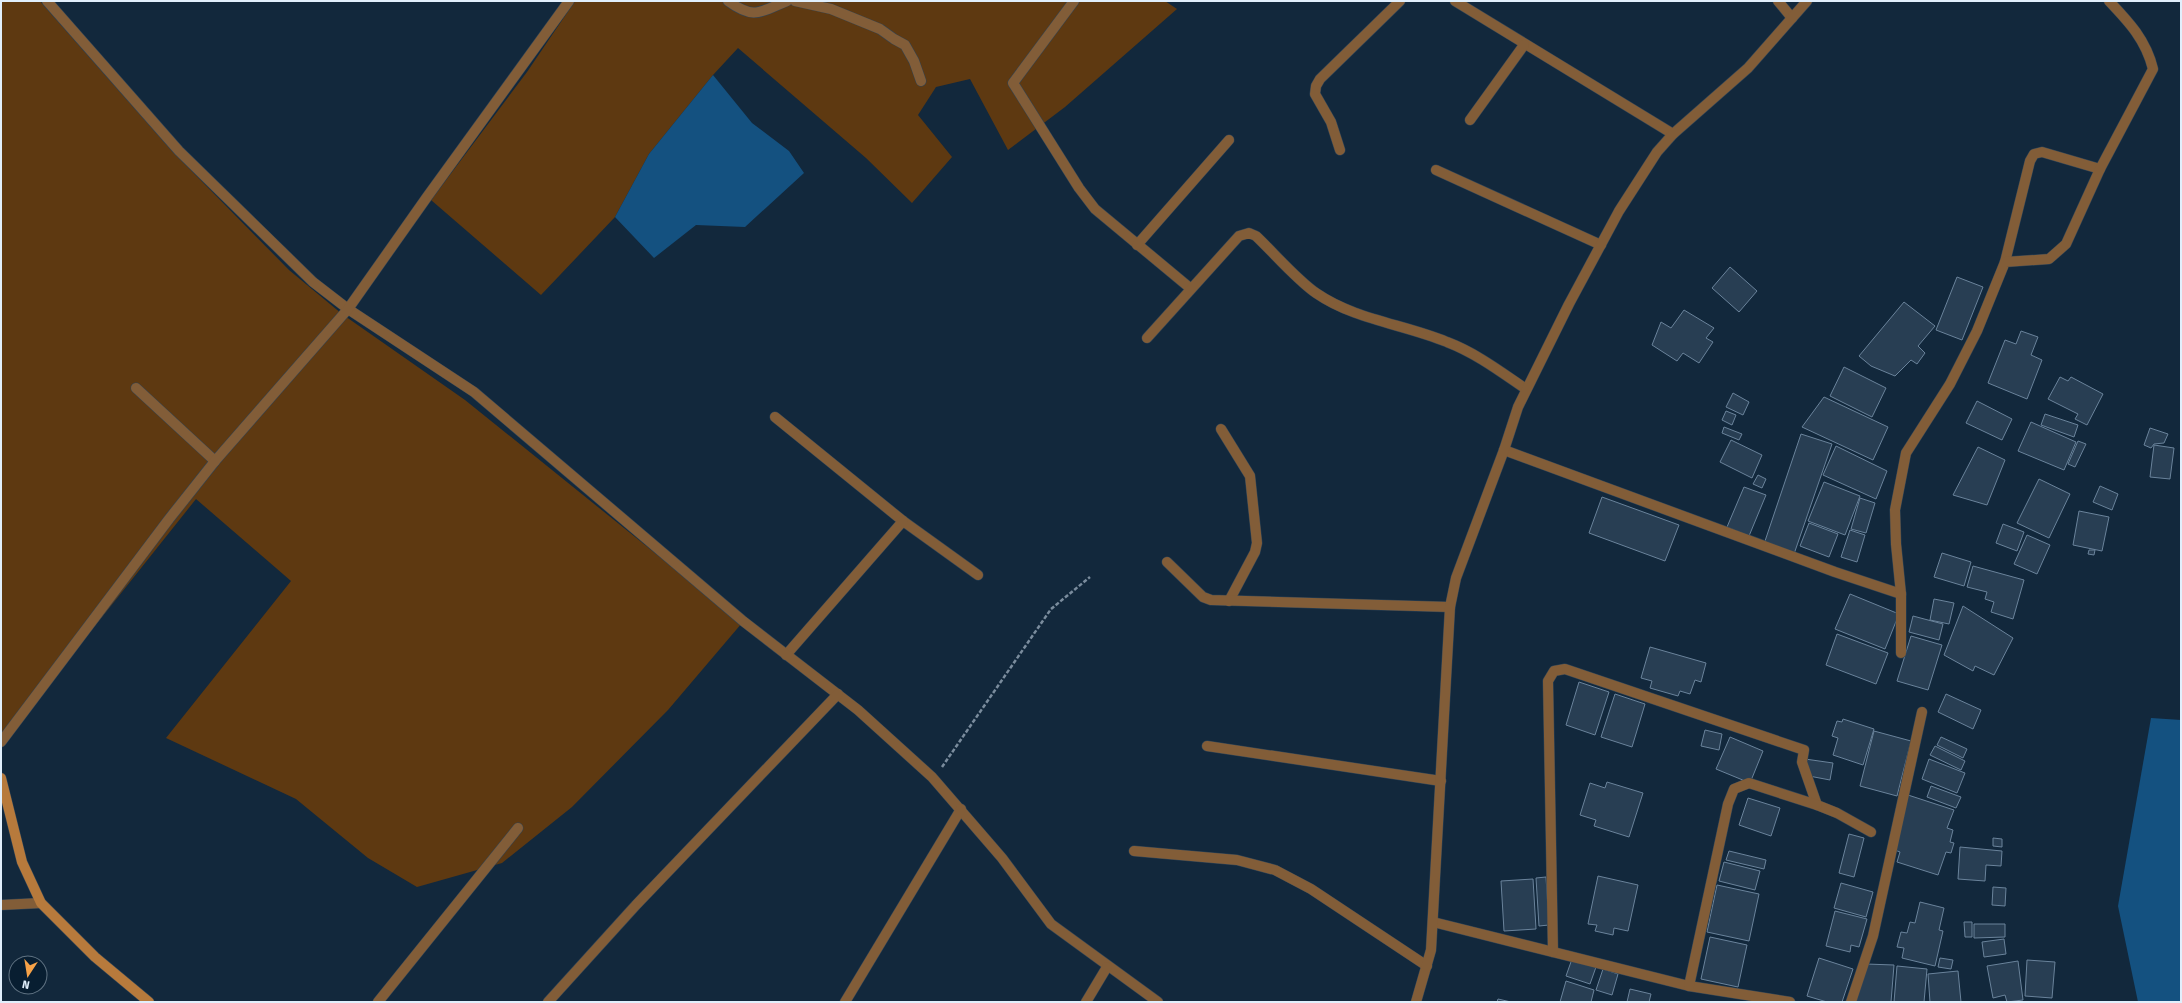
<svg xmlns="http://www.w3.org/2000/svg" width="2182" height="1003" font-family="'Fira Sans',sans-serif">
	<rect width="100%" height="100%" fill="#12283c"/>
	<g fill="#5e3911">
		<path d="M1 1H40L174 153 289 270 342 314 465 400 742 623 668 710 572 807 502 863 417 887 368 858 296 799 166 738 291 581 196 499 1 744Z"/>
		<path d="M575 1H1165L1177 9 1065 107 1008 150 970 79 936 87 918 115 952 157 912 203 866 158 738 48 713 75 649 154 615 217 541 295 431 200 527 72Z"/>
	</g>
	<g fill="#145180">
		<path d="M713 75 752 123 789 151 804 173 745 227 696 225 654 258 615 217 649 154Z"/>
		<path d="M2151 718 2181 720V1002H2138L2118 906Z"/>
	</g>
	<g fill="#283e53" stroke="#6a839b">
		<path d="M1730 267 1757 291 1739 312 1712 288Z"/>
		<path d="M1957 277 1983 287 1962 340 1936 330Z"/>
		<path d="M1904 302 1935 326 1918 346 1925 353 1917 364 1911 360 1895 376 1871 366 1859 356Z"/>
		<path d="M1684 310 1714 328 1706 338 1713 342 1699 363 1683 353 1677 361 1652 345 1661 322 1671 328Z"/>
		<path d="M2021 331 2038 337 2031 355 2042 360 2027 399 1988 383 2005 340 2016 344Z"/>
		<path d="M1844 367 1886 388 1872 417 1830 396Z"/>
		<path d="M2060 377 2068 381 2071 377 2103 394 2087 425 2075 419 2078 414 2048 399Z"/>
		<path d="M1733 393 1749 402 1743 415 1726 407Z"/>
		<path d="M1824 397 1888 427 1873 460 1802 427Z"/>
		<path d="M1977 401 2012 419 2002 440 1966 423Z"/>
		<path d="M1726 411 1736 415 1732 425 1722 420Z"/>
		<path d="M2045 414 2078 425 2074 437 2041 425Z"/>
		<path d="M2031 422 2076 442 2064 470 2018 451Z"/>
		<path d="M1724 427 1742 434 1739 440 1722 433Z"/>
		<path d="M2150 428 2168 434 2164 443 2154 444 2151 448 2144 445Z"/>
		<path d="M1801 434 1832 444 1794 554 1764 544Z"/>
		<path d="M1731 440 1762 455 1752 478 1720 462Z"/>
		<path d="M2078 441 2086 444 2075 467 2068 464Z"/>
		<path d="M2154 445 2174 448 2170 479 2150 477Z"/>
		<path d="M1836 446 1887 471 1876 499 1823 475Z"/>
		<path d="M1978 447 2005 460 1987 505 1953 495Z"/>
		<path d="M1758 475 1766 479 1762 488 1753 484Z"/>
		<path d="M2039 479 2070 494 2049 538 2017 523Z"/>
		<path d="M1824 482 1860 496 1845 535 1808 521Z"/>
		<path d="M2100 486 2118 494 2112 510 2093 502Z"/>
		<path d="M1744 487 1766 495 1749 536 1727 527Z"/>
		<path d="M1602 497 1679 525 1665 561 1589 533Z"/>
		<path d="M1860 498 1875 503 1866 533 1851 529Z"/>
		<path d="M2079 511 2109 517 2102 551 2073 545Z"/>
		<path d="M1809 523 1838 534 1829 557 1800 546Z"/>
		<path d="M2003 524 2024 532 2017 551 1996 543Z"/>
		<path d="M1850 530 1865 535 1857 562 1841 557Z"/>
		<path d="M2027 535 2050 545 2037 574 2014 564Z"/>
		<path d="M2089 550H2095L2094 555 2088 554Z"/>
		<path d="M1942 553 1971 562 1964 586 1934 577Z"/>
		<path d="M1973 566 2024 580 2013 619 1991 612 1994 602 1985 599 1987 592 1967 587Z"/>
		<path d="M1850 594 1899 614 1885 649 1835 629Z"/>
		<path d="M1934 599 1954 603 1949 624 1930 620Z"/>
		<path d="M1963 606 2013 638 1994 675 1975 666 1973 671 1944 655Z"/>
		<path d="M1913 616 1943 624 1939 640 1909 632Z"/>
		<path d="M1837 634 1888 653 1876 684 1826 665Z"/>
		<path d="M1911 636 1942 645 1928 690 1897 681Z"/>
		<path d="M1650 647 1706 663 1701 682 1695 680 1690 694 1680 691 1678 696 1650 688 1652 681 1641 678Z"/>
		<path d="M1579 682 1609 692 1595 735 1566 725Z"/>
		<path d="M1615 694 1645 704 1632 747 1601 737Z"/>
		<path d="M1946 694 1981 710 1973 729 1938 712Z"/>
		<path d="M1843 719 1874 729 1863 765 1833 755 1838 738 1832 736 1837 721 1842 722Z"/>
		<path d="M1705 730 1722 734 1719 750 1701 746Z"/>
		<path d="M1874 731 1911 741 1897 796 1860 786Z"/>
		<path d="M1730 737 1763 751 1750 783 1716 769Z"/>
		<path d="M1941 737 1967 749 1963 758 1937 745Z"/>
		<path d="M1935 746 1965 761 1961 770 1930 755Z"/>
		<path d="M1805 759 1833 763 1830 780 1809 776Z"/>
		<path d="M1929 759 1965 773 1957 793 1922 779Z"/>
		<path d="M1607 782 1643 793 1629 837 1594 826 1596 820 1580 815 1590 783 1605 788Z"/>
		<path d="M1931 786 1961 797 1956 808 1927 797Z"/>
		<path d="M1908 795 1954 810 1947 828 1953 830 1950 842 1954 843 1951 853 1946 852 1938 875 1897 862 1900 852 1895 850Z"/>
		<path d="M1748 798 1780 808 1771 836 1739 825Z"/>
		<path d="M1849 834 1864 838 1854 877 1839 873Z"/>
		<path d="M1993 838 2002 839V847L1993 846Z"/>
		<path d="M1960 847 2002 851 2001 866 1986 865 1985 881 1958 879Z"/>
		<path d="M1729 851 1766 860 1764 869 1726 860Z"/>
		<path d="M1724 862 1760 871 1755 890 1719 881Z"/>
		<path d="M1598 876 1638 885 1628 931 1614 928 1613 935 1595 931 1597 925 1588 924Z"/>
		<path d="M1546 877 1549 925 1539 926 1536 878Z"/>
		<path d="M1533 879 1536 929 1504 931 1501 881Z"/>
		<path d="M1841 883 1873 892 1866 917 1834 908Z"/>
		<path d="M1717 885 1759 894 1749 941 1707 932Z"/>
		<path d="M1993 887 2006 888 2005 906 1992 905Z"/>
		<path d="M1920 902 1944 908 1939 930 1943 931 1935 966 1902 958 1904 948 1897 947 1901 932 1907 933 1910 922 1915 923Z"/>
		<path d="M1835 911 1867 919 1859 947 1851 945 1850 952 1826 946Z"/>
		<path d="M1964 922H1972V937H1965Z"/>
		<path d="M1974 924H2005V937L1974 938Z"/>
		<path d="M1710 937 1747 945 1738 987 1701 979Z"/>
		<path d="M2004 939 2006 954 1984 957 1982 942Z"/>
		<path d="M1819 958 1853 969 1842 1002H1827L1807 996Z"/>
		<path d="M1940 958 1953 960 1951 969 1938 967Z"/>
		<path d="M1572 959 1596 967 1590 984 1566 976Z"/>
		<path d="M2027 960 2055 962 2052 998 2025 996Z"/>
		<path d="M2018 961 2023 1000 2007 1002 2005 995 1993 998 1987 966Z"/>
		<path d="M1866 964 1894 965 1891 1002H1856Z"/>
		<path d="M1897 966 1927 969 1924 1002H1894Z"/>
		<path d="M1603 969 1618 974 1612 995 1596 990Z"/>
		<path d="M1958 971 1961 1002H1930L1928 974Z"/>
		<path d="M1566 981 1594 990 1591 1002H1560Z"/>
		<path d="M1630 989 1651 994 1649 1002H1627Z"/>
		<path d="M1498 999 1511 1002H1497Z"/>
	</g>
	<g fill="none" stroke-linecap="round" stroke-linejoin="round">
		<g stroke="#2f4457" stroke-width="11">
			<g id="lane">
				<path d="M775 417 903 521 978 575"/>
				<path d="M786 655 903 521"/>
				<path d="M1207 746 1441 781"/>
			</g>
		</g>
		<g stroke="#2f4457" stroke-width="11">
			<g id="street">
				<path d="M47 1 179 151 313 282 348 309 474 392 743 621 858 710 932 777 1002 858 1051 924 1158 1002"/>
				<path d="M728 1C754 20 760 12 787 1"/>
				<path d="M795 1 831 9 880 29 894 39 905 45 914 61 921 81"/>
				<path d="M1074 1 1013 83 1079 188 1095 209 1190 288"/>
				<path d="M1455 1 1673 134"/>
				<path d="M1778 1 1792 18"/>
				<path d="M1470 120 1524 45"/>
				<path d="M1340 150 1331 122 1315 94 1316 86 1320 79 1400 1"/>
				<path d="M1436 170 1601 245"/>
				<path d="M1137 245 1229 140"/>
				<path d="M2005 262 2030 161 2034 154 2042 152 2100 169"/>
				<path d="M1147 338 1239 236 1249 233 1256 236C1274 253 1297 280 1316 293 1355 320 1404 324 1447 342 1476 353 1501 372 1526 389"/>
				<path d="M136 388 215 461"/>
				<path d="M1221 429 1250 476 1257 543 1255 552 1229 601"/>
				<path d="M1504 450 1835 572 1901 594V653"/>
				<path d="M1167 562 1203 597 1211 600 1450 607"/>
				<path d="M1901 594 1896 544 1895 510 1906 453 1950 384 1977 331 2005 262 2049 259 2066 244 2100 169 2153 69C2146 40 2129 22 2109 1"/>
				<path d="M1 742 169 519 215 461 348 309 427 197 569 1"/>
				<path d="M1134 851 1237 860 1275 870 1311 889 1427 966"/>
				<path d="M1 905 41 903"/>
				<path d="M1433 922 1689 986 1790 1002"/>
				<path d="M1553 952 1548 681 1554 671 1565 669 1804 750 1802 762 1817 805 1837 813 1871 832"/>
				<path d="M1689 986 1728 804 1734 789 1749 783 1817 805"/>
				<path d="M378 1002 518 828"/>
				<path d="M548 1002 636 905 838 694"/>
				<path d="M845 1002 961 809"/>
				<path d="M1086 1002 1107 967"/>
				<path d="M1416 1002 1431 950 1450 607 1456 578 1504 450 1518 407 1569 304 1619 211 1657 152 1673 134 1748 68 1807 1"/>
				<path d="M1851 1002 1873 936 1922 712"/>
			</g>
		</g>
		<g stroke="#2f4457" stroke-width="11">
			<path id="secondary" d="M1 778 22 862 41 903 95 957 149 1002"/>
		</g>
		<path stroke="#7a8c9d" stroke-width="2.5" stroke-dasharray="4 2" stroke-linecap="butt" d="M942 767 1051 609 1090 577"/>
		<use href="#lane" stroke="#825d38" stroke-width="10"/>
		<use href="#street" stroke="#825d38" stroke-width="10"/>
		<use href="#secondary" stroke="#b77a3c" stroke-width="10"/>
	</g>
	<rect width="2182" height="1003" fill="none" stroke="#e1effc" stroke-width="4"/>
	<g transform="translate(28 975) rotate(192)"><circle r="19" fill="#081e31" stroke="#5f7282"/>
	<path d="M0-3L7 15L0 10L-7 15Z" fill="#f6a248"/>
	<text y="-6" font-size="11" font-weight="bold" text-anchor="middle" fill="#e1effc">N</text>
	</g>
</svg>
